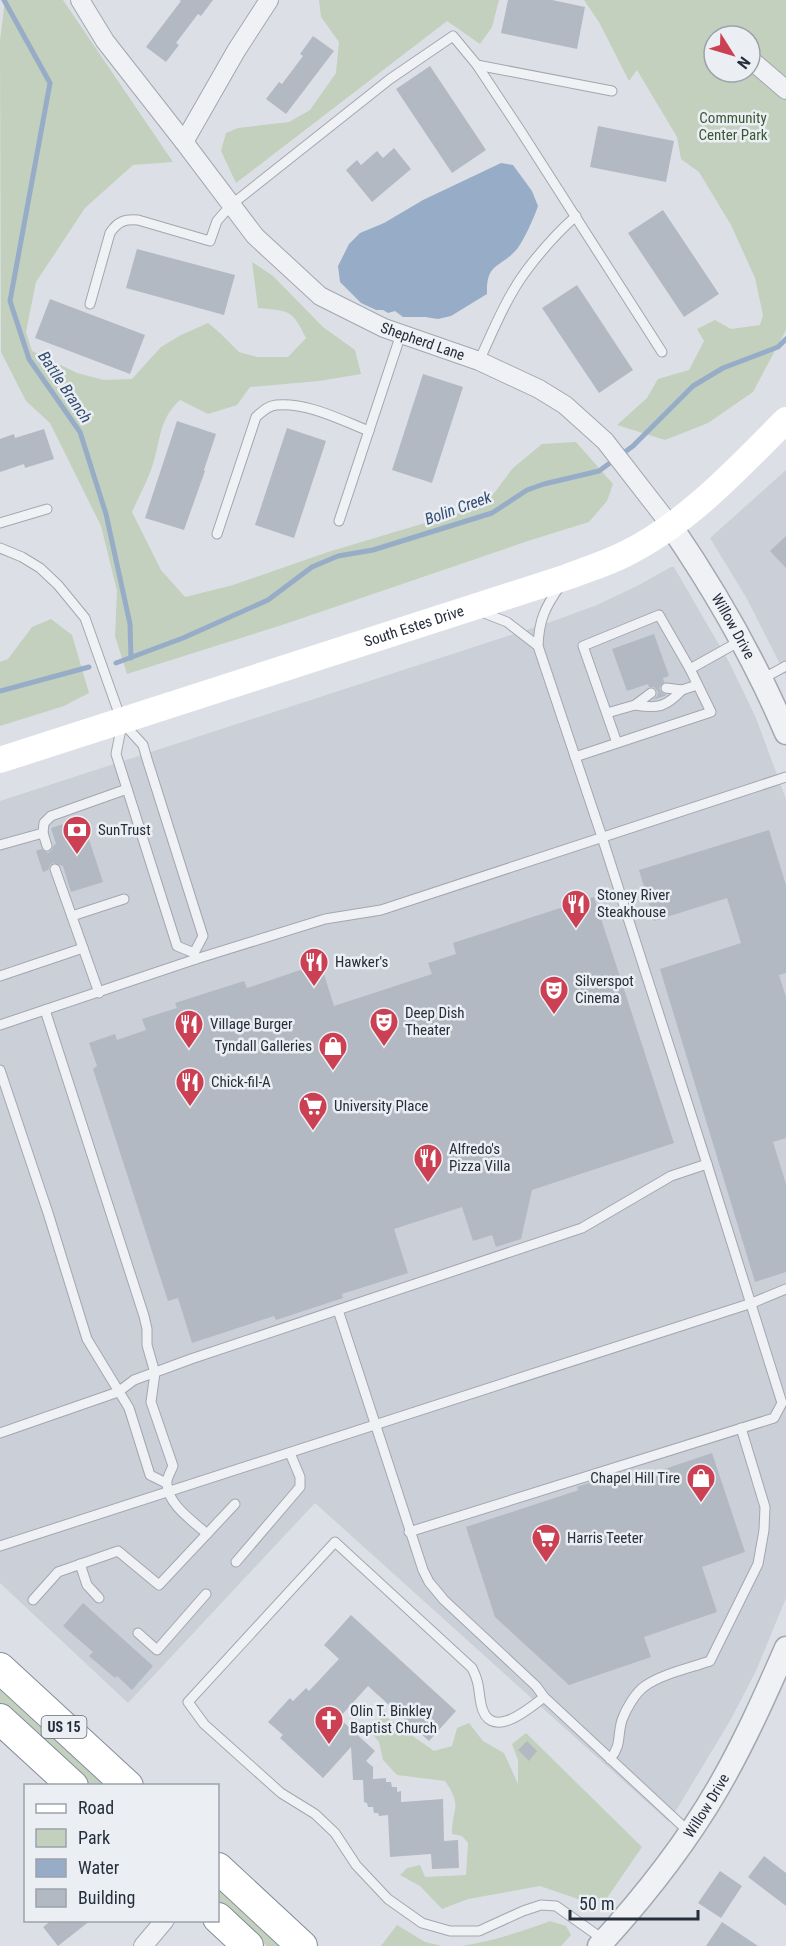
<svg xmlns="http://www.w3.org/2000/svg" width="786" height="1946" font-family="'Roboto Condensed',sans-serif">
	<rect width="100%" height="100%" fill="#dce0e6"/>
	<g fill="#cacfd8">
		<path d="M786 470V676L747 599 710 538Z"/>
		<path d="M671 567H674L729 662 756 718 786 799V1598L756 1671 730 1721 669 1822 315 1503 128 1703 0 1583V801L548 623 597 605 639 585Z"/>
	</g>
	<g fill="#c2d0bd" fill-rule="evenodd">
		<path d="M5 0H63L173 162 133 165 85 208 36 282 26 332 32 351 77 373 104 380 132 379 161 347 181 335 208 323 220 333 239 352 257 357H288L306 338C292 309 289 311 258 308L252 262 273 276 323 327 355 350 361 374 319 381 250 387 237 405 208 414 180 400C159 419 161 439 153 464 148 480 139 496 132 512L161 570 185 597 233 585 328 552 485 505 513 468 542 444 576 442 613 484 607 501 589 522 531 540 285 624 127 674 115 636 117 591 101 526 50 423 26 401 1 352 0 41Z"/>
		<path d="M319 0H499L492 27 480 44 447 21 236 183 221 151 226 133 238 128 289 122 310 110 336 73 339 42 321 17Z"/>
		<path d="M584 0H786V330L753 392 708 423 665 440 617 425 647 398 658 379 689 370 704 341 697 329 715 320 731 329 760 325 763 315 755 278 731 225 699 172 681 159 677 137 637 70 629 81 599 22ZM714 36H750V72H714Z"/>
		<path d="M51 619 72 635 89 693 64 706 0 726V662L8 659 32 627Z"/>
		<path d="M0 1680 114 1785H87L0 1707Z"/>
		<path d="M383 1715 434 1751 452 1746 457 1728 469 1723 483 1741 504 1753 518 1784V1760L512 1744 526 1733 642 1847 607 1898 578 1899 540 1886 468 1899 442 1909 420 1886 400 1875 407 1868 420 1865 425 1877 466 1875 468 1843 462 1836 452 1834C452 1807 463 1807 445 1781L397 1775 383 1760 379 1742 371 1732 373 1724Z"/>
		<path d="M218 1881 288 1946H267L218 1905Z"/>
		<path d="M550 1921 566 1926 571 1935 561 1946H462C492 1941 521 1932 550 1921Z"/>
		<path d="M397 1925 425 1942 442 1946H381Z"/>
	</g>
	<path fill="#97adc7" d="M501 163 513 165 532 191 538 206C534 218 524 240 517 249 500 269 486 262 487 294L451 316 438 319 425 317H403L395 311 388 313 383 310H376L361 303 340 282 338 266 349 244 360 233 384 223 423 200Z"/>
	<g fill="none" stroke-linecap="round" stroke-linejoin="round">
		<g stroke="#97adc7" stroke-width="5">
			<path d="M4 0 50 83 10 301 29 359 80 432 106 514 130 624 131 658"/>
			<path d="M116 663 183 638 268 600 312 567 338 556 373 550 492 513 527 490 544 484 599 471 633 446 693 386 723 368 778 347 786 339"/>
			<path d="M0 691 89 667"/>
		</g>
	</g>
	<g fill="#b3b9c3">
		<path d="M179 0H213L201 16 198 14 176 43 179 45 166 62 146 47 181 1Z"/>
		<path d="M508 0H552L585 7 577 49 501 33Z"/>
		<path d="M313 36 334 51 286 114 266 99 279 82 282 84 303 56 300 54Z"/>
		<path d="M430 66 486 150 452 173 396 89Z"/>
		<path d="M598 126 674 141 666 182 590 167Z"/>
		<path d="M394 148 411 169 372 202 346 170 357 160 361 165 377 151 383 158Z"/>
		<path d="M663 210 719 294 684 317 628 233Z"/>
		<path d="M137 249 235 275 224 315 126 288Z"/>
		<path d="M577 285 633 370 599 393 542 308Z"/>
		<path d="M50 299 145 335 130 374 35 338Z"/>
		<path d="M423 374 463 387 432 483 392 470Z"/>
		<path d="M177 421 216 434 204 470 205 471 184 530 145 518Z"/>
		<path d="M287 428 326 441 294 538 255 525Z"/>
		<path d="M44 429 54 459 25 468 24 464 0 472V439L14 434 15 438Z"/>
		<path d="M786 536V568L770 551Z"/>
		<path d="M654 634 669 676 663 678 664 682 659 688 662 693 667 695 653 700 657 696 658 692 654 687H649L648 684 627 691 612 649Z"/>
		<path d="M82 818 103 882 71 892 63 866 53 863 50 865 48 870 43 872 36 851 41 849 48 853 52 850 54 845 56 844 51 828Z"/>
		<path d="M769 830 786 885V973L779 975 786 997V1138L773 1142 786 1184V1272L755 1282 660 969 741 943 727 898 654 921 639 870Z"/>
		<path d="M594 897 674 1143 532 1190 521 1239 496 1247 492 1235 473 1241 462 1207 394 1229 408 1273 342 1294 343 1298 276 1320 274 1316 192 1343 178 1298 168 1301 93 1069 97 1066 89 1043 115 1034 117 1040 146 1030 142 1019 177 1008 175 1003 244 981 247 988 312 966 314 971 322 968 334 1006 432 974 428 963 456 954 453 943Z"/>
		<path d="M712 1453 745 1552 702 1567 717 1612 644 1637 651 1657 569 1685 495 1617 466 1527 576 1491 578 1490 577 1487 595 1481 596 1484 621 1476 623 1483Z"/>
		<path d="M83 1603 153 1666 132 1690 117 1676 115 1678 89 1656 93 1652 63 1626Z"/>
		<path d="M351 1615 456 1711 429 1741 368 1686 339 1718 375 1751 366 1761 373 1767V1779L386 1778V1782H391L392 1787H397V1792L401 1791V1802L443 1799 444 1841 458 1840 459 1868 432 1869 431 1854 390 1857 388 1815 379 1816 378 1813H374L373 1807H368L367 1803 364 1802 363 1780H353L351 1747 323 1778 280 1738 283 1735 268 1722 290 1698 293 1701 306 1688 309 1691 339 1659 324 1645Z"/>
		<path d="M527 1741 537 1751 529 1761 518 1750Z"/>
		<path d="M764 1856 786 1873V1906L748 1877Z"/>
		<path d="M720 1871 742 1886 721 1918 698 1903Z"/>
		<path d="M52 1920H91L58 1946 43 1927Z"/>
		<path d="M722 1922 758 1946H706Z"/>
	</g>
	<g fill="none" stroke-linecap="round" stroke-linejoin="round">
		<g stroke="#a2a7b0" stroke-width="11">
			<g id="service">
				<path d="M477 65 612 91"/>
				<path d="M90 304 110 233C118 221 125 219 138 220L210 241 217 221 231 205 390 79 453 36 477 65 520 130 662 352"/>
				<path d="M479 361C493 331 506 298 526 271 541 251 558 232 576 216"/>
				<path d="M339 521 401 334"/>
				<path d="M0 523 47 509"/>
				<path d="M217 534 256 417C262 412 267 406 276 405 307 402 341 420 369 431"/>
				<path d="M0 548 22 557 40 568 58 585 85 618 122 722 143 745 147 759 203 936 194 953"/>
				<path d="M479 611 507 622 538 646"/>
				<path d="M690 669 740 641"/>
				<path d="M762 679 786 666"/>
				<path d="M666 688 682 690 697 685"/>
				<path d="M635 705C658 709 666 707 682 690"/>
				<path d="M607 713 635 705 651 693"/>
				<path d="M122 724 116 754 177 946 194 953 196 959 325 919 381 910 786 777"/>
				<path d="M575 757 711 712 690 669 659 615 583 646 617 743"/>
				<path d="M43 833 47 846"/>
				<path d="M0 845 43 833 44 823 51 816 127 789"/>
				<path d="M55 869 99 993"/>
				<path d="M72 916 124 899"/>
				<path d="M0 976 83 948"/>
				<path d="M45 1010 144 1316 147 1329V1345L155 1373 151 1402 173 1466C171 1471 166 1479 167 1484 168 1505 193 1521 207 1534"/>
				<path d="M0 1025 196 959"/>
				<path d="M0 1070 48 1213 87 1339 129 1408 150 1475 166 1483"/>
				<path d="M338 1310 423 1570 429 1582 444 1600 536 1686 544 1697 689 1832"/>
				<path d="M0 1433 118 1392 134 1380 191 1359 582 1228 671 1176 707 1164"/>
				<path d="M409 1532 774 1418 782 1403 707 1164 602 837 538 646C539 620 545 607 560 586"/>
				<path d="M0 1546 752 1303 786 1289"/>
				<path d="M236 1562 300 1487V1477L290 1453"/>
				<path d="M80 1564 87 1585 99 1598"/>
				<path d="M33 1600 58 1572 118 1551 159 1585 235 1504"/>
				<path d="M138 1633 157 1650 206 1594"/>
				<path d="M544 1697C529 1709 489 1743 481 1704 478 1689 480 1684 472 1668L335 1542 188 1702 204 1724 281 1793 315 1814 335 1833 356 1865 388 1899 422 1923 450 1931H479L523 1911 541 1905 556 1906 604 1940"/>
				<path d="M610 1759C622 1745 617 1736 622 1720 626 1709 635 1693 645 1686 662 1674 690 1668 710 1661L758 1564 764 1530 765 1507 741 1428"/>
			</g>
		</g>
		<g stroke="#a2a7b0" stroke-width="20">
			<g id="minor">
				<path id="s1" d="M80 0 105 41 184 142 255 236 320 296 384 328 479 361 539 389 565 405 605 441 671 526"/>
				<path d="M750 59 786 90"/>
				<path d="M184 142 236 51 269 0"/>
				<path d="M143 1946 165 1920"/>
			</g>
		</g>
		<g stroke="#a2a7b0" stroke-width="25">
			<g id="tertiary">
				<path id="s2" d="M671 526C716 592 755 660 786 733"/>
				<path id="s3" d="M599 1946C643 1898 685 1845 718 1788 744 1743 765 1696 786 1648"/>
			</g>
		</g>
		<g stroke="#848d9d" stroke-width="32">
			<g id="trunk">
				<path d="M0 1668 128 1786"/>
				<path d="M0 1719 73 1786"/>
				<path d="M218 1868 302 1946"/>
				<path d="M218 1918 248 1946"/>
			</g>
		</g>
		<use href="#service" stroke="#eff1f5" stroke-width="9"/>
		<use href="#minor" stroke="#eff1f5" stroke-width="18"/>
		<use href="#tertiary" stroke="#eff1f5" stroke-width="22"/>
		<path stroke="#fff" stroke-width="26" id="s4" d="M0 760 567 577C585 570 605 564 623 555 686 525 738 468 786 420"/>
		<use href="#trunk" stroke="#fff" stroke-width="30"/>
	</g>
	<defs>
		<g id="bank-pin" transform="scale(1.5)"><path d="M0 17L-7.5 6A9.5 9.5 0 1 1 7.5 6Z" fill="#cc4053" stroke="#ebeff4"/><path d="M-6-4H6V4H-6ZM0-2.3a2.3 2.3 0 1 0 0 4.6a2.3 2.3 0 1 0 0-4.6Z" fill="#fff"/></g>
		<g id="restaurant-pin" transform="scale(1.5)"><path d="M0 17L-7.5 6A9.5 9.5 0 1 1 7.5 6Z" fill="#cc4053" stroke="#ebeff4"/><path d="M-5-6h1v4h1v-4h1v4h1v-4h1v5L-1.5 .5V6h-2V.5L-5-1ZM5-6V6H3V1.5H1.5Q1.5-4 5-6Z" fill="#fff"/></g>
		<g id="theatre-pin" transform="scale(1.5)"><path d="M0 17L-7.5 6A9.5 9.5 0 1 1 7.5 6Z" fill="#cc4053" stroke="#ebeff4"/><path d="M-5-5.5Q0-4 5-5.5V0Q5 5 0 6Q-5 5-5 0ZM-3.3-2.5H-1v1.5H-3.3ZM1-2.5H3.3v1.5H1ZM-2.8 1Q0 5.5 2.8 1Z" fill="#fff"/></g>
		<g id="shop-pin" transform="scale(1.5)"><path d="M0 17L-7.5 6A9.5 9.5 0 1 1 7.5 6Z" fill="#cc4053" stroke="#ebeff4"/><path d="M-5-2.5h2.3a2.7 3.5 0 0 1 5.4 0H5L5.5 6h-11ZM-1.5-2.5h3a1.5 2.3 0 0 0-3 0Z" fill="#fff"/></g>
		<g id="supermarket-pin" transform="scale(1.5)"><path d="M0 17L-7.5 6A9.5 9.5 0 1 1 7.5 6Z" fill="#cc4053" stroke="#ebeff4"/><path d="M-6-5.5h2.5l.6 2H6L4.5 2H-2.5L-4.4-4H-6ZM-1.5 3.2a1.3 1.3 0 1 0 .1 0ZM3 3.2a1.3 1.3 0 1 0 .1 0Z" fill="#fff"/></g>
		<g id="church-pin" transform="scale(1.5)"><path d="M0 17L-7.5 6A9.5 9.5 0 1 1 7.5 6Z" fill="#cc4053" stroke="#ebeff4"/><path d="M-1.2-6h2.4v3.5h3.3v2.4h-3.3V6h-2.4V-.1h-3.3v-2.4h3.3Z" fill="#fff"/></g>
	</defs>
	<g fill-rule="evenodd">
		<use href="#bank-pin" x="77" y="830"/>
		<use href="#restaurant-pin" x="576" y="904"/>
		<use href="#restaurant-pin" x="314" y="962"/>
		<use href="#theatre-pin" x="554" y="990"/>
		<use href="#theatre-pin" x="384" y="1022"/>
		<use href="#restaurant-pin" x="189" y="1024"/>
		<use href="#shop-pin" x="333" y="1046"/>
		<use href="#restaurant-pin" x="190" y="1082"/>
		<use href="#supermarket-pin" x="313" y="1106"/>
		<use href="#restaurant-pin" x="428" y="1158"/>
		<use href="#shop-pin" x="701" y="1478"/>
		<use href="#supermarket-pin" x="546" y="1538"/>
		<use href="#church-pin" x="329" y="1720"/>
	</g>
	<g text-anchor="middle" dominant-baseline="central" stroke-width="5" stroke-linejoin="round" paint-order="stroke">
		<rect fill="#ebeff4" stroke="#616873" stroke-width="1.5" x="41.5" y="1716" width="45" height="22" rx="4.5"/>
		<g font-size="14" font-weight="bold" fill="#262e3c">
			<text x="64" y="1727">US 15</text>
		</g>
		<g font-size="15" fill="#3a5833" stroke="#ebeff4">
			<text x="733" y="118">Community<tspan x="733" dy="17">Center Park</tspan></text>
		</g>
		<g font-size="15" fill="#262e3c" stroke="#ebeff4">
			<text stroke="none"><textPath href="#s1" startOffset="495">Shepherd Lane</textPath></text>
			<text stroke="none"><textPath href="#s4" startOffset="435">South Estes Drive</textPath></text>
			<text stroke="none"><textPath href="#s2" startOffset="118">Willow Drive</textPath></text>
			<text stroke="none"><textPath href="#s3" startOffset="177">Willow Drive</textPath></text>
		</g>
		<g font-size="15" fill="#262e3c" stroke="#ebeff4" text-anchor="start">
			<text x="98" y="830">SunTrust</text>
			<text x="597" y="895">Stoney River<tspan x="597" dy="17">Steakhouse</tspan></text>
			<text x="335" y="962">Hawker's</text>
			<text x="575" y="981">Silverspot<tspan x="575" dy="17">Cinema</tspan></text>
			<text x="405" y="1013">Deep Dish<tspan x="405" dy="17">Theater</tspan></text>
			<text x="210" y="1024">Village Burger</text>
			<text x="312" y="1046" text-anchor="end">Tyndall Galleries</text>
			<text x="211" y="1082">Chick-fil-A</text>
			<text x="334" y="1106">University Place</text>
			<text x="449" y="1149">Alfredo's<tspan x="449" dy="17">Pizza Villa</tspan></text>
			<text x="680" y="1478" text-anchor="end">Chapel Hill Tire</text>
			<text x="567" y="1538">Harris Teeter</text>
			<text x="350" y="1711">Olin T. Binkley<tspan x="350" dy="17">Baptist Church</tspan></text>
		</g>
		<g font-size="16" font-style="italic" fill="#314c70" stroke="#ebeff4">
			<text transform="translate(65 387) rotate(56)">Battle Branch</text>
			<text transform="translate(458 508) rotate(-20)">Bolin Creek</text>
		</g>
	</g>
	<rect x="24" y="1784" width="195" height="138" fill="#ebeff4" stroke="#9ca2aa" stroke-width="1.5"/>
	<rect x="36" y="1804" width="30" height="9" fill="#ffffff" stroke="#9ca2aa" stroke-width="1.5"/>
	<text x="78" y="1814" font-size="18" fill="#262e3c">Road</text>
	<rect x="36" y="1829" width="30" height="18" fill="#c2d0bd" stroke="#9ca2aa" stroke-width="1.5"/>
	<text x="78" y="1844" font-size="18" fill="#262e3c">Park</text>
	<rect x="36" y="1859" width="30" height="18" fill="#97adc7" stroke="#9ca2aa" stroke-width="1.5"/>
	<text x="78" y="1874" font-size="18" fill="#262e3c">Water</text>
	<rect x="36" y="1889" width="30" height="18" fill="#b3b9c3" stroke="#9ca2aa" stroke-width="1.5"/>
	<text x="78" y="1904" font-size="18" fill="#262e3c">Building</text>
	<g transform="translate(732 54) rotate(127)"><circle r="28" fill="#ebeff4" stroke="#9ca2aa" stroke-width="1.5"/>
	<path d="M0-4.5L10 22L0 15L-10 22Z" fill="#cc4053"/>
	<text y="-9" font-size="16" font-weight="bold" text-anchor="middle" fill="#262e3c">N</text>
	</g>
	<path d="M570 1910v9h128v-9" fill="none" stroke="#262e3c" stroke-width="3"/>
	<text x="579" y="1910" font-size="18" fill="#262e3c" stroke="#ebeff4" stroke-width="4.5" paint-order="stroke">50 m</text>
</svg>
